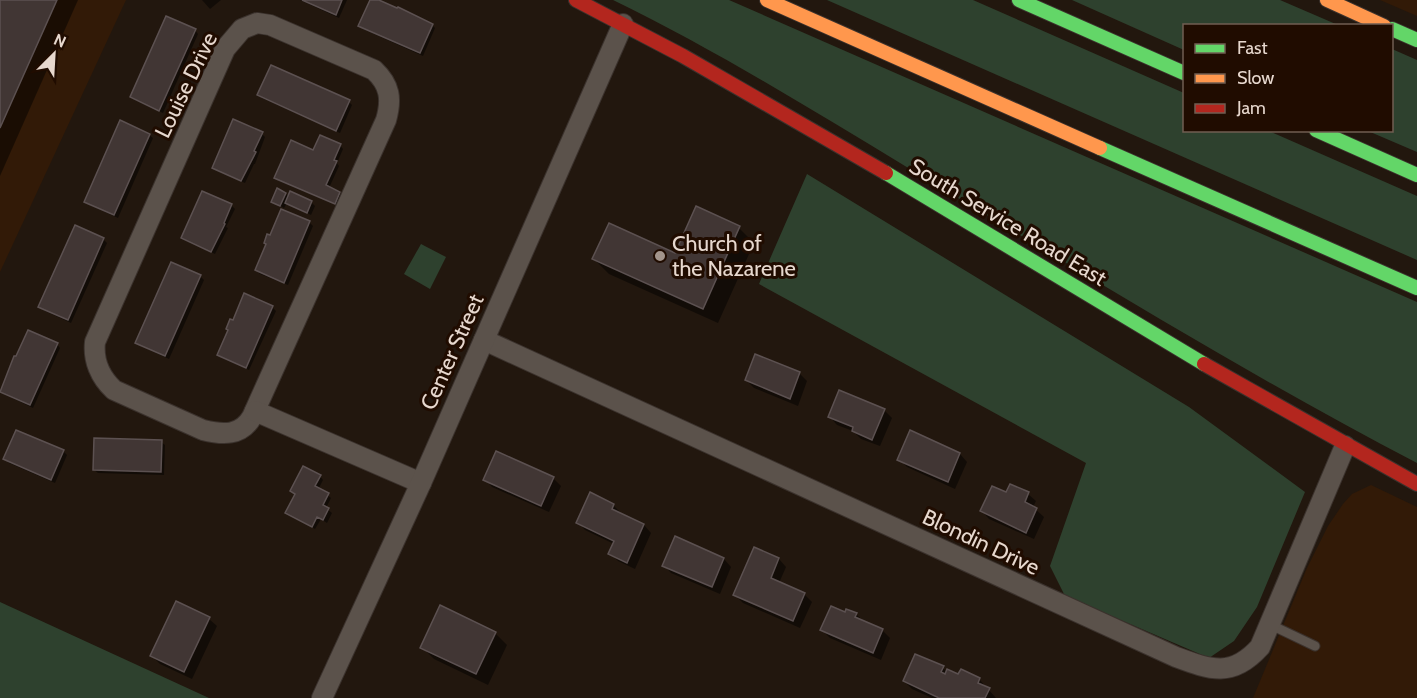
<svg xmlns="http://www.w3.org/2000/svg" width="1417" height="698" font-family="Cabin,sans-serif">
	<rect width="100%" height="100%" fill="#22170e"/>
	<g fill="#321a07">
		<path d="M0 0H126L0 272Z"/>
		<path d="M1380 0H1417V16Z"/>
		<path d="M1371 485 1417 507V698H1253L1307 568 1328 526 1343 504 1352 494Z"/>
	</g>
	<g fill="#2e412e">
		<path d="M613 0H729L1417 302V463C1242 372 1074 267 905 166 809 108 714 49 613 0Z"/>
		<path d="M827 0H973L1184 93V130L1269 131 1417 196V260Z"/>
		<path d="M1072 0H1280L1338 25 1184 26V50Z"/>
		<path d="M1392 49 1417 60V152L1368 131 1392 130Z"/>
		<path d="M807 174 1189 407 1305 492 1257 607 1234 641 1209 658 1065 596 1050 566 1086 463 759 284Z"/>
		<path d="M421 244 446 257 430 289 404 274Z"/>
		<path d="M0 602 209 698H0Z"/>
	</g>
	<g fill="#0007">
		<path d="M0 0H78L0 176Z"/>
		<path d="M202 0H221L210 9Z"/>
		<path d="M300 0H347L339 18Z"/>
		<path d="M371 0 432 25 435 28 423 56 363 29 360 26Z"/>
		<path d="M195 30 198 34 163 113 135 100 132 97Z"/>
		<path d="M259 95 349 102 352 105 340 133 262 98Z"/>
		<path d="M262 134 265 137 255 164H254L245 183 218 171 214 167Z"/>
		<path d="M149 135 153 138 118 218 90 205 86 201Z"/>
		<path d="M340 145 343 149 337 163 339 166 329 188 343 196 339 206 279 181 276 178 314 152Z"/>
		<path d="M286 194 289 197 311 202 315 206 311 215 287 203 284 208 273 201Z"/>
		<path d="M231 205 235 209 226 227 228 228 215 254 187 241 183 238Z"/>
		<path d="M282 211 310 223 313 226 288 285 260 274 256 270Z"/>
		<path d="M739 228 754 243 718 323 609 274 594 259 676 255Z"/>
		<path d="M103 239 107 243 71 323 43 310 40 307Z"/>
		<path d="M200 276 204 280 169 359 141 346 137 343Z"/>
		<path d="M272 307 276 311 249 370 222 358 218 355Z"/>
		<path d="M57 344 60 348 33 408 6 395 2 392Z"/>
		<path d="M756 356 800 374 807 381 798 406 754 388 746 380Z"/>
		<path d="M884 410 892 418 880 446 861 439 853 431 837 425 830 417Z"/>
		<path d="M911 432 960 454 967 462 955 489 907 467 899 459Z"/>
		<path d="M161 442 165 445 164 475 98 473 94 470Z"/>
		<path d="M63 451 67 455 55 483 9 463 5 459Z"/>
		<path d="M320 476 323 480 319 488 331 498 326 508 332 513 327 523 321 519 315 529 287 513 296 495 292 491Z"/>
		<path d="M553 478 561 486 549 512 492 487 485 479Z"/>
		<path d="M1007 494H1028L1036 501 1033 507 1044 517 1034 539 989 519 982 511Z"/>
		<path d="M613 505 621 513 620 515 644 525 651 533 635 569 618 561 610 553 614 544 585 530 578 522Z"/>
		<path d="M676 538 724 559 731 567 720 594 671 573 664 565Z"/>
		<path d="M755 549 779 559 786 567 779 583 804 594 812 602 800 628 743 603 735 595Z"/>
		<path d="M846 614H856L864 622 882 630 890 638 881 660 830 638 822 630Z"/>
		<path d="M209 619 217 626 192 679 160 664 152 656Z"/>
		<path d="M495 633 507 645 488 685 434 659 422 647Z"/>
		<path d="M943 668 947 672 979 679 996 698H932L912 689 904 681Z"/>
	</g>
	<g fill="#413634" stroke="#5c5151" stroke-width="1.5">
		<path d="M0 0H57L0 128Z"/>
		<path d="M302 0H342L336 15Z"/>
		<path d="M370 0H379L397 8 398 7 433 24 420 53 358 26Z"/>
		<path d="M166 16 196 29 159 111 130 97Z"/>
		<path d="M271 65 350 100 336 131 257 95Z"/>
		<path d="M233 119 263 132 254 151 256 152 241 181 212 168Z"/>
		<path d="M120 120 150 134 114 215 84 202Z"/>
		<path d="M320 135 341 144 334 160 337 161 326 185 340 192 335 204 274 178 291 140 313 150Z"/>
		<path d="M277 188 286 193 280 206 271 202Z"/>
		<path d="M202 191 232 204 224 223 225 224 211 252 181 238Z"/>
		<path d="M290 191 312 201 307 213 285 203Z"/>
		<path d="M696 206 740 226 703 309 592 259 609 223 675 253Z"/>
		<path d="M281 209 310 221 284 283 255 270 266 244 264 243 267 234 270 235Z"/>
		<path d="M75 225 104 238 68 320 38 307Z"/>
		<path d="M171 262 201 275 165 356 135 343Z"/>
		<path d="M244 293 273 306 246 368 217 355 228 330 226 329 230 319 233 320Z"/>
		<path d="M28 330 58 343 30 405 0 392 14 356H16Z"/>
		<path d="M755 354 800 372 790 399 745 380Z"/>
		<path d="M839 390 885 409 872 440 852 431 853 427 828 417Z"/>
		<path d="M16 430 64 450 51 480 3 459Z"/>
		<path d="M910 430 960 453 948 482 897 460Z"/>
		<path d="M94 438 162 440 161 472 93 470Z"/>
		<path d="M496 451 554 477 541 506 483 480Z"/>
		<path d="M303 466 321 475 315 486 329 493 323 505 329 508 323 520 317 517 312 527 285 513 295 494 290 491Z"/>
		<path d="M1010 484 1029 492 1025 502 1037 508 1026 533 980 511 992 486 1006 492Z"/>
		<path d="M590 492 614 504 612 509 644 524 627 563 608 554 614 541 576 523Z"/>
		<path d="M675 536 724 558 712 587 662 566Z"/>
		<path d="M754 547 779 558 771 578 805 593 793 621 733 595Z"/>
		<path d="M176 601 210 617 184 672 150 656Z"/>
		<path d="M440 605 496 632 476 674 420 648Z"/>
		<path d="M831 606 845 612 846 609 857 613 855 617 883 629 873 653 820 630Z"/>
		<path d="M915 654 944 666 941 672 945 674 947 669 958 674 961 669 980 678 978 683 990 688 985 698H939L903 681Z"/>
	</g>
	<g fill="none" stroke-linecap="round" stroke-linejoin="round">
		<g stroke="#3b322d" stroke-width="11">
			<path id="lane" d="M1269 624 1315 646"/>
		</g>
		<g stroke="#3b322d" stroke-width="22">
			<g id="street">
				<path d="M257 23 270 25 374 70C390 85 392 99 386 120L252 417C241 436 223 435 203 430L114 390C100 377 93 360 95 342L225 49 242 29Z"/>
				<path d="M484 340 1176 657C1211 670 1232 678 1260 647L1345 446"/>
				<path d="M255 411 421 483"/>
				<path d="M322 698 421 483 623 24"/>
			</g>
		</g>
		<g stroke="#3b322d" stroke-width="16">
			<g id="fast">
				<path d="M1019 0 1184 73"/>
				<path d="M1392 29 1417 40"/>
				<path d="M1316 130 1417 175"/>
				<path d="M1100 148 1417 288"/>
				<path d="M886 173 1204 364"/>
			</g>
		</g>
		<g stroke="#3b322d" stroke-width="16">
			<g id="slow">
				<path d="M767 0 1100 148"/>
				<path d="M1327 0 1384 26"/>
			</g>
		</g>
		<g stroke="#3b322d" stroke-width="16">
			<g id="jam">
				<path d="M576 0 683 56 886 173"/>
				<path d="M1204 364 1417 484"/>
			</g>
		</g>
		<use href="#lane" stroke="#5b524b" stroke-width="9"/>
		<use href="#street" stroke="#5b524b" stroke-width="20"/>
		<use href="#fast" stroke="#63d668" stroke-width="14"/>
		<use href="#slow" stroke="#ff974d" stroke-width="14"/>
		<use href="#jam" stroke="#b3261e" stroke-width="14"/>
	</g>
	<circle fill="#a2948b" stroke="#200c00" stroke-width="2" cx="660" cy="256" r="6"/>
	<g text-anchor="middle" dominant-baseline="central" stroke-width="6" stroke-linejoin="round" paint-order="stroke">
		<g font-size="22" fill="#e7d8ce" stroke="#200c00">
			<text transform="translate(186 85) rotate(-64)">Louise Drive</text>
			<text transform="translate(1008 222) rotate(31)">South Service Road East</text>
			<text transform="translate(452 352) rotate(-66)">Center Street</text>
			<text transform="translate(981 542) rotate(25)">Blondin Drive</text>
		</g>
		<g font-size="22" fill="#e7d8ce" stroke="#200c00" text-anchor="start">
			<text x="672" y="243">Church of<tspan x="672" dy="25">the Nazarene</tspan></text>
		</g>
	</g>
	<rect x="1183" y="24" width="210" height="108" fill="#200c00" stroke="#705e52" stroke-width="1.5"/>
	<rect x="1195" y="44" width="30" height="9" fill="#63d668" stroke="#705e52" stroke-width="1.5"/>
	<text x="1237" y="54" font-size="18" fill="#e7d8ce">Fast</text>
	<rect x="1195" y="74" width="30" height="9" fill="#ff974d" stroke="#705e52" stroke-width="1.5"/>
	<text x="1237" y="84" font-size="18" fill="#e7d8ce">Slow</text>
	<rect x="1195" y="104" width="30" height="9" fill="#b3261e" stroke="#705e52" stroke-width="1.5"/>
	<text x="1237" y="114" font-size="18" fill="#e7d8ce">Jam</text>
	<g transform="translate(54 54) rotate(24)" stroke="#200c00" stroke-width="4.5" paint-order="stroke">
	<path d="M0-4.5L10 22L0 15L-10 22Z" fill="#e7d8ce"/>
	<text y="-9" font-size="16" font-weight="bold" text-anchor="middle" fill="#e7d8ce">N</text>
	</g>
</svg>
